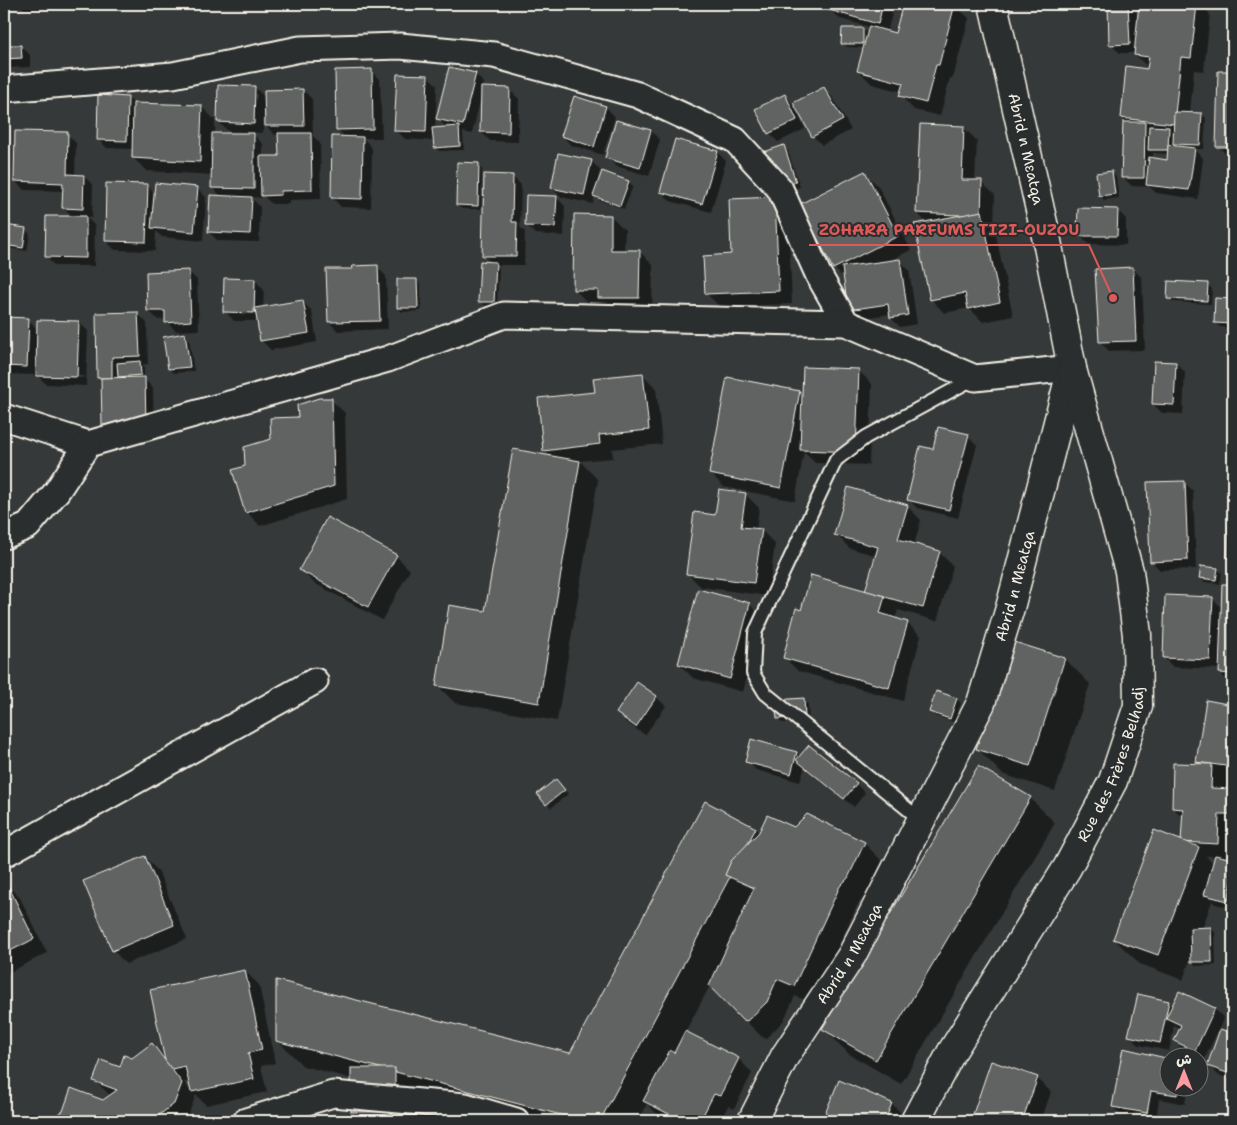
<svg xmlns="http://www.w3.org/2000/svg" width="1237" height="1125" font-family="'Shantell Sans','Playpen Sans Arabic',sans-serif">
	<rect width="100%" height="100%" fill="#363939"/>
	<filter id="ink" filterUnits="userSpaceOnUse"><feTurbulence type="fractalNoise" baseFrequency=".02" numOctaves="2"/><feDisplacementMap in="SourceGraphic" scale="10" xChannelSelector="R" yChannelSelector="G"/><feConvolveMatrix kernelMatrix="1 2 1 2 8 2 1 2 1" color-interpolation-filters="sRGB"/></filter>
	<g filter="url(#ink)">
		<g fill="#0007" fill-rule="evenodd">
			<path d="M19 4H81V10L26 11Z"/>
			<path d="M832 4H895L887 32 896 34 904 4H963L964 10 959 9 969 18 953 78H950L940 116 914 110 901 96 902 92 872 84 858 70 864 48 847 47 842 43 863 29 868 34 870 27 840 19 830 10Z"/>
			<path d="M1109 4H1136L1137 22H1139L1141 4H1200L1210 14 1204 71 1194 70 1190 113 1201 114 1206 118 1204 149H1194L1203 158 1198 199 1156 193 1150 187 1132 186 1122 177 1127 123 1122 118 1149 68 1135 55V53H1120L1110 44ZM1172 142 1178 147H1172ZM1153 153 1169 154 1168 161 1153 159Z"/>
			<path d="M4 46H21L30 55V67L4 68Z"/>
			<path d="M371 71 380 80 382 138H363L372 148 371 208 341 207 332 197 346 138 338 130Z"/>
			<path d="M1219 72H1233V155H1227L1218 146Z"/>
			<path d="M475 74 484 83 483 89 510 90 519 99 518 142 490 141 481 132V97L472 134 463 132 464 150 439 151 435 147 434 141 405 139 396 130 428 76 437 85 435 129 447 128 438 119Z"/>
			<path d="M255 88 266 98 303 90 312 99 313 136 320 143 321 199 290 200V204H272L262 195V198L251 197 260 207 259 242 218 241 209 232 221 196 213 188V175L147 171 133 158V149L107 148 98 139 128 98 134 104 201 106 215 120V134L254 135 263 144V157H280V135H275L266 126V109H264L263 133 228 131 218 122Z"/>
			<path d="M824 88 833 98 851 130 822 145 813 136 800 113 798 114 805 129 778 142 769 133 784 96 794 105Z"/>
			<path d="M574 98 606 107 615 117 603 155 571 145 562 136Z"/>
			<path d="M963 127 977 141 975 182H981L995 195 994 226 1013 316 983 322 969 308 944 313 931 299 927 223 917 213Z"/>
			<path d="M651 131 660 140 649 176 616 166 607 157Z"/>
			<path d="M67 134 76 143 75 176H84L93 185 92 218 86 217 95 226 94 266H55L46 257 73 217 64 208V191L24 190 15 181Z"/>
			<path d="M784 147 788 151 800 187 782 192Z"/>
			<path d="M717 152 726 161 711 212 670 201 661 191Z"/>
			<path d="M591 161 600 170 597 183 599 184 603 173 629 182 633 186 624 209 599 200 595 195 593 204 561 197 552 188Z"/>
			<path d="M478 165 482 169 481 209H462L457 205Z"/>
			<path d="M864 172 878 186 911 250 887 262 900 261 909 270 917 324 900 327 891 318 890 314 858 319 849 309 845 279 834 268Z"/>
			<path d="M1111 172 1116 177 1119 198 1104 200 1100 196Z"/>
			<path d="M512 176 521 185 520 227 525 232 524 265H496L499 268 497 306 484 305 480 301 491 263 483 255Z"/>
			<path d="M147 185 155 193 197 188 206 197 203 241 162 237 156 231 155 251 115 250 106 241Z"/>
			<path d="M556 197 565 206 564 236 535 234 526 225Z"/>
			<path d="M730 200 788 212 792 304 720 307 706 293 733 256Z"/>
			<path d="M1117 210 1126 219V245L1088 244 1079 235Z"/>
			<path d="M611 216 625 230 624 251H639L653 265 652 311H613L605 303H588L574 289Z"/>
			<path d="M5 226 25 230 30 234 27 251 6 248 4 246Z"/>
			<path d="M377 267 386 276 388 329 338 331 329 322 354 270Z"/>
			<path d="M1133 269 1142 278 1145 350 1109 351 1100 342Z"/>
			<path d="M188 271 197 280 199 330 176 331 166 322V319L158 320 148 310Z"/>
			<path d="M255 280 264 290 263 308 302 301 312 311 317 342 271 350 262 341 258 321H234L225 311Z"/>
			<path d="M417 280 421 285V311L402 312 398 308Z"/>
			<path d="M1207 284 1212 289 1211 304 1173 302 1169 298Z"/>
			<path d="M1216 299 1233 300V328L1220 327 1215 323Z"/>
			<path d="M138 314 147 323 148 364 141 365 144 367V379L153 388 154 433 113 434 104 425 102 382 98 378Z"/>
			<path d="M4 318 28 319 38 330 79 322 88 331 86 386 46 384 37 375 4 374ZM45 375 83 376V378L45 377Z"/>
			<path d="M185 335 189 339 194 371 174 373 169 369Z"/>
			<path d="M1176 363 1185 372 1183 414 1162 413 1153 404Z"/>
			<path d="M859 371 872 384 869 465 815 463 804 452 795 501 724 487 710 473 799 392 803 396Z"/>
			<path d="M643 375 656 388 662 444 612 449 613 458 580 461 598 480 557 721 455 703 437 685 486 613 551 457 545 450Z"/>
			<path d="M331 400 345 413 347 499 260 526 247 512 246 467 272 440 299 419Z"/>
			<path d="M968 436 977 445 958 518 917 508 908 499 934 450Z"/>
			<path d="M1184 482 1193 491 1196 569 1160 570 1151 561Z"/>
			<path d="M745 494 759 508 756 530H761L775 544 768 596 701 587 687 573 716 517Z"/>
			<path d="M907 506 921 520 914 545 939 552 953 566 937 621 898 610 895 619 907 623 921 636 903 701 798 671 784 657 802 611 866 592 877 556 849 548 836 534Z"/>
			<path d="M1230 516H1233V563L1228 558Z"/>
			<path d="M396 556 410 570 382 620 314 583 300 570Z"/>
			<path d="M1217 569 1222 573 1220 584 1204 582 1200 577Z"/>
			<path d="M1223 585H1233V686L1220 673V669L1173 667 1164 658 1212 598 1222 608Z"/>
			<path d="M749 604 763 618 743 692 693 678 679 664Z"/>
			<path d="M1065 659 1090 684 1055 791 1002 774 977 748Z"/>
			<path d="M656 697 666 706 645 735 626 722 617 713Z"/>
			<path d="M956 699 961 703 954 722 935 716 931 711Z"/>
			<path d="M803 700 808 704 809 721 782 723 778 718Z"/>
			<path d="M1207 702 1233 706V788L1225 787V790H1233V837L1232 836V857L1222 856V858L1233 861V908L1215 904 1212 901 1202 929 1210 928 1215 932 1216 965 1196 966 1190 960 1183 980 1140 964 1114 939 1183 842 1184 818 1173 808 1201 765 1198 761ZM1206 856H1216L1214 864Z"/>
			<path d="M797 753 801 757 856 784 865 793 854 807 805 767 800 782 756 770 747 761Z"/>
			<path d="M560 785 568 794 551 808 547 804Z"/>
			<path d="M1030 798 1055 823 901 1084 849 1054 824 1029Z"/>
			<path d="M705 803 756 829 760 834 794 828 864 843 882 861 865 896 858 904 812 1003 795 996 784 1020 766 1039 761 1036 710 986 685 1032 739 1059 752 1073 734 1109 728 1106 720 1121H671L658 1115 647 1104 638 1121H515L447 1103 446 1121H362L353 1112V1079L303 1066 278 1041 571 1054Z"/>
			<path d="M145 857 158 871 187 939 126 964 113 950Z"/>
			<path d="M6 884 20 898 47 953 4 975V886Z"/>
			<path d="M245 971 259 985 275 1063 261 1066 267 1092 206 1105 196 1095 187 1118 183 1121H50L64 1111 103 1102 111 1096 95 1081 121 1069 152 1044 166 1058ZM190 1081 193 1094 184 1082Z"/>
			<path d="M1168 1002 1173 1007 1214 1009 1224 1018 1204 1060 1184 1050 1175 1041 1181 1029 1174 1025 1169 1051 1139 1045 1130 1036Z"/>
			<path d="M1221 1031 1233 1035V1080L1218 1075 1209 1066Z"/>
			<path d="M1124 1050 1170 1088H1188L1185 1104 1159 1099 1156 1121H1143V1120L1122 1116 1113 1107Z"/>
			<path d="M1037 1078 1051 1092 1041 1121H977L973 1117Z"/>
			<path d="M840 1082 892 1104 909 1121H823Z"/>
		</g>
		<g fill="#616362" stroke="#f4f1e8">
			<path d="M831 4H883L878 24 829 10Z"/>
			<path d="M903 4H955L939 65H936L926 103 899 96 903 83 857 71 869 26 895 33Z"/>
			<path d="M1108 4H1128L1130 44 1109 45Z"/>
			<path d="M1139 4H1197L1191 58 1181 57 1174 124 1121 118 1126 66 1147 69 1149 57 1134 55Z"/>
			<path d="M842 28H863V44H841Z"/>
			<path d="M4 45H21L22 58 4 59Z"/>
			<path d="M449 67 476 73 463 125 436 119Z"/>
			<path d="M372 69 373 129 336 130 335 70Z"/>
			<path d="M1218 71H1233V147H1216Z"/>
			<path d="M397 74 428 75 426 132 394 131Z"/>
			<path d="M218 85 255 86 254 124 217 122Z"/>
			<path d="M481 87 510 88 509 133 480 132Z"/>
			<path d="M824 87 843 120 812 137 793 103Z"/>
			<path d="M303 89 304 126H265L264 90Z"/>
			<path d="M785 94 797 120 768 134 755 109Z"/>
			<path d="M98 95 128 97 127 141 97 140Z"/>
			<path d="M574 96 606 106 594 147 561 136Z"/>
			<path d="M133 103 202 105 200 162 132 158Z"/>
			<path d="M1174 112 1202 113 1200 145 1173 144Z"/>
			<path d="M616 120 651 130 640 168 605 158Z"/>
			<path d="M1123 122H1145L1144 178H1121Z"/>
			<path d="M920 124 964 126 962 180H982L981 216 916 213Z"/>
			<path d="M459 126 460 146 434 148 432 128Z"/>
			<path d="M1149 126 1169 127 1168 150H1148Z"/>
			<path d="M15 131 68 132 67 174 84 175 83 209 62 208 63 183 14 181Z"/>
			<path d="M212 133H254V189L211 188Z"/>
			<path d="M278 133H311L312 190 281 191V195L261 196 260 156H279Z"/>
			<path d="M332 136 363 137 362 199 331 198Z"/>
			<path d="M675 139 718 151 702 204 660 192Z"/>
			<path d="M784 145 796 182 777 188 764 152Z"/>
			<path d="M1168 145 1195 148 1189 190 1146 185 1149 157 1167 160Z"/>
			<path d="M558 153 592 160 584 195 551 188Z"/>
			<path d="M457 162 479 163 478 206 456 205Z"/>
			<path d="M602 171 629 181 620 206 593 196Z"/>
			<path d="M865 171 898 236 833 269 800 204Z"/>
			<path d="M1112 171 1115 194 1099 196 1096 173Z"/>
			<path d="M484 174 513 175 512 222H517L516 256H482Z"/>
			<path d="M106 183 148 184 146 242 105 241Z"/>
			<path d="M155 183 198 187 194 232 151 228Z"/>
			<path d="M210 195 252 197 250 234 208 232Z"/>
			<path d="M526 195 557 196 555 227 525 226Z"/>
			<path d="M775 197 779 291 705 294 703 256 731 254 729 199Z"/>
			<path d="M1078 208 1118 209 1117 236H1077Z"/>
			<path d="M982 211 1000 302 968 309 965 293 930 300 914 224Z"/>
			<path d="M574 214 611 215V250H640L639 298H598V290H573Z"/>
			<path d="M46 216H86V258L45 257Z"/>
			<path d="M4 225 26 228 23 248 4 245Z"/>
			<path d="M900 259 908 315 890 318 888 304 848 310 842 267Z"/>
			<path d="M480 261 496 262 494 302H478Z"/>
			<path d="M378 265 380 321 328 322 326 269H353L352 266Z"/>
			<path d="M1133 267 1136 341 1099 342 1095 269Z"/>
			<path d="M189 270 191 321 165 323V311H147L146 272Z"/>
			<path d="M224 278 255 279 254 313 223 312Z"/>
			<path d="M397 279H417L418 308H397Z"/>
			<path d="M1168 281 1208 283 1207 301 1167 299Z"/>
			<path d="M1215 298 1233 299V324L1214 323Z"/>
			<path d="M303 300 309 333 260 341 255 308Z"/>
			<path d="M138 312 140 356 112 357V378H97L96 313Z"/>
			<path d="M4 317 29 318 27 367 4 366Z"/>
			<path d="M37 320 79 321 77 377 36 376Z"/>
			<path d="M185 333 190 367 168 369 163 337Z"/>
			<path d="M140 361 141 375 118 377 117 363Z"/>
			<path d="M1154 361 1176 362 1174 405 1152 404Z"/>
			<path d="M803 367 859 369 856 452 800 450Z"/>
			<path d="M643 373 649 430 599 435 600 444 543 451 538 398 595 392 593 378Z"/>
			<path d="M145 377 146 424 102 425 101 378Z"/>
			<path d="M727 377 800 391 781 488 709 474Z"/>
			<path d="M319 398H332L334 486 245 513 232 470 245 466 244 447 271 439 270 418 298 417 297 405Z"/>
			<path d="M938 427 969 434 949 510 907 500 920 446 933 449Z"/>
			<path d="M1232 430H1233V480H1231Z"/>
			<path d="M513 449 580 461 539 703 436 686 449 605 485 611Z"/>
			<path d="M1185 481 1188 560 1150 562 1147 482Z"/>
			<path d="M848 487 908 505 898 539 940 551 923 608 865 591 878 547 834 535Z"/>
			<path d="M719 489 746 493 741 527 762 529 754 583 686 574 694 512 715 515Z"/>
			<path d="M1229 515H1233V559L1227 558Z"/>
			<path d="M327 517 397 555 368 607 299 570Z"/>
			<path d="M1201 566 1218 568 1216 580 1199 578Z"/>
			<path d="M811 575 885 596 880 613 908 622 889 688 783 658 796 608 801 610Z"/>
			<path d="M1222 584H1233V674L1219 673Z"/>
			<path d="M698 589 750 603 730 679 678 664Z"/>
			<path d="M1165 595 1213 597 1210 660 1163 658Z"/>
			<path d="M1011 641 1065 658 1030 766 976 749Z"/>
			<path d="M637 682 657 696 636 727 616 713Z"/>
			<path d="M936 691 957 698 950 719 929 712Z"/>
			<path d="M804 698 805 717 777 719 775 700Z"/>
			<path d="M1206 700 1233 705V767L1196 762Z"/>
			<path d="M751 739 797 752 791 774 745 762Z"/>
			<path d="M809 745 857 783 844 799 796 760Z"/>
			<path d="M1173 763 1212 764 1211 788 1233 789V814H1219L1218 844 1181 842 1183 809 1172 808Z"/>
			<path d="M978 766 1031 797 876 1060 822 1029Z"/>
			<path d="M556 779 565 790 546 805 537 794Z"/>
			<path d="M705 801 756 828 600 1121H584L276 1041V980L570 1053Z"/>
			<path d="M807 814 865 842 848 878 840 886 794 986 777 979 767 1002 747 1021 741 1019 709 986 754 888 725 875 731 861 759 832 767 815 794 827Z"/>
			<path d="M1154 830 1199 847 1158 955 1113 939Z"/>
			<path d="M1215 855 1233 859V878L1228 901 1204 895Z"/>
			<path d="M145 856 174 925 112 951 83 881Z"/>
			<path d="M7 883 34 939 4 954V884Z"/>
			<path d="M1211 927 1212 962H1191L1190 928Z"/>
			<path d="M245 970 262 1050 248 1053 254 1079 191 1092 185 1066 167 1070 150 990Z"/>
			<path d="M1179 991 1215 1008 1195 1051 1174 1041 1181 1025 1166 1018Z"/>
			<path d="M1138 994 1169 1001 1160 1043 1128 1036Z"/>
			<path d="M1220 1029 1233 1033V1075L1207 1066Z"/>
			<path d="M685 1031 739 1058 720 1096 714 1094 700 1121H683L643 1101 670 1050 674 1053Z"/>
			<path d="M152 1043 182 1083 174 1104 151 1121H48L63 1111 71 1088 103 1100 117 1090 93 1081 101 1060 120 1067 124 1055 132 1058Z"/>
			<path d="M1123 1048 1170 1059V1088H1178L1177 1095 1151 1091 1147 1113 1112 1107Z"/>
			<path d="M991 1061 1038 1077 1022 1121H977L978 1119 972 1117Z"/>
			<rect x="351" y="1068" width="44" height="44"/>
			<path d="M839 1080 892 1103 885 1121H822Z"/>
			<path d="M400 1094H438L437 1121H400Z"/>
			<path d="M1103 1116 1122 1121H1102Z"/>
		</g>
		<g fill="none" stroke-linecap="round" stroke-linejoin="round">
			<g stroke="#f4f1e8" stroke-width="16">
				<path id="service" d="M921 820 765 693 753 673 755 633 836 460 866 437 975 378"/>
			</g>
			<g stroke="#f4f1e8" stroke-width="29">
				<g id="minor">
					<path d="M4 89 173 75 300 49 400 46 494 55 638 95 735 140 780 189 818 274 846 323 975 378 1072 368"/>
					<path d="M4 417 88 444 388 359 504 315 846 323"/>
					<path d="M4 536 28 526 57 491 88 444"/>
					<path d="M4 854 315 681"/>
					<path d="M246 1121 333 1094 465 1106 516 1121"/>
				</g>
			</g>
			<g stroke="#f4f1e8" stroke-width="31">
				<g id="secondary">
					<path id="s1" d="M752 1121 785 1056 852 955 981 703 1010 608 1072 368 1046 236 993 4"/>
					<path id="s2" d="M915 1121 951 1053 1067 868 1113 781 1138 706 1137 635 1129 571 1072 369"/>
				</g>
			</g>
			<use href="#service" stroke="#2a2d2e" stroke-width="12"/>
			<use href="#minor" stroke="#2a2d2e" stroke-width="25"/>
			<use href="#secondary" stroke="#2a2d2e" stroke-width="28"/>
		</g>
	</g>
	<g text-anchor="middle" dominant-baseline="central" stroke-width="4" stroke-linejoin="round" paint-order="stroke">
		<g font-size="15" fill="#f4f1e8" stroke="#2a2d2e">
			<text transform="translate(1026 149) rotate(77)">Abrid n Mɛatqa</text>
			<text stroke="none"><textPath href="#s1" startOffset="599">Abrid n Mɛatqa</textPath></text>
			<text stroke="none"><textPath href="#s2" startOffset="409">Rue des Frères Belhadj</textPath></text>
			<text stroke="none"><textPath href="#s1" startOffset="194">Abrid n Mɛatqa</textPath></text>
		</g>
	</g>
	<path fill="none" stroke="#de5a58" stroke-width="2" d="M1113 298L1089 245H809"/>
	<circle fill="#de5a58" stroke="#2a2d2e" stroke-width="2" cx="1113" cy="298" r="5"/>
	<g font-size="16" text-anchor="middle" font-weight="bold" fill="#de5a58" stroke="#2a2d2e" stroke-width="4" stroke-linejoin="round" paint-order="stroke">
		<text x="949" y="235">ZOHARA PARFUMS TIZI-OUZOU</text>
	</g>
	<rect width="1237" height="1125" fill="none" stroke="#2a2d2e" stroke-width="20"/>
	<rect x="10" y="10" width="1217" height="1105" fill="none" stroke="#f4f1e8" stroke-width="2" filter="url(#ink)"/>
	<g transform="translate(1184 1072)"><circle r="24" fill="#2a2d2e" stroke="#7b7b78"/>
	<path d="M0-4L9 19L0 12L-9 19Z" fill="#ff9aa2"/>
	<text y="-8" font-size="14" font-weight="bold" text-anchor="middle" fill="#f4f1e8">ش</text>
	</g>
</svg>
